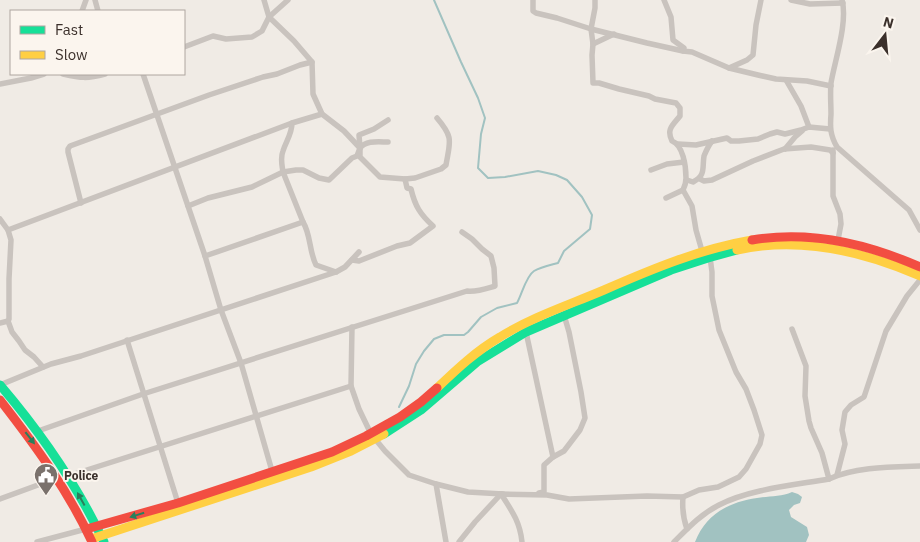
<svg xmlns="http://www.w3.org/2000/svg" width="920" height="542" font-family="'IBM Plex Sans',sans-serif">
	<rect width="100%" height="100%" fill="#f0ebe5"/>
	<path fill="#a1c2c1" d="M792 492 798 494 802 497 800 503 794 505 789 510 791 517 807 527 809 535 806 542H695C706 514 729 502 757 498 769 496 781 497 792 492Z"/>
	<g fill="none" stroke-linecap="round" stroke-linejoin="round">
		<path stroke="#a1c2c1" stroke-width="2" d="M399 407 409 386 416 364 424 351 434 339 444 335H464L468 332 481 317 497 308 517 303C522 294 526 276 534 271 541 267 551 265 558 263L564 251 590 229 592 215 582 197 567 180 556 175 538 171 505 177 488 178 478 168 481 134 485 118 478 98 461 62 434 0"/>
		<g stroke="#c9c3be" stroke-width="5.5">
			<path d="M95 0 98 11"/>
			<path d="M264 0 269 17 294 41 312 62 313 94 322 114 344 131 360 148V157L380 177 405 179 415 178 441 169 446 165C450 141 454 138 437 118"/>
			<path d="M533 0V11L536 13 557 18 591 29 647 43 683 51"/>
			<path d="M595 0V8L591 29 593 44 592 55 593 83H599L619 89 649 96 655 99 676 103 680 108V116C673 125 666 129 672 141 683 145 686 166 686 178 686 182 685 186 683 190L692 206 696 230 702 251"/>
			<path d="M664 0 671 17 673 40 684 48 683 51 692 52 729 68 758 75 776 79 807 81 831 86"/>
			<path d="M791 0 810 4 843 3"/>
			<path d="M842 0C848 22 835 60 831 83 830 93 831 104 831 114 830 127 830 135 837 147L909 210 920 230"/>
			<path d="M82 11 86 0"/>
			<path d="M593 44 614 34"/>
			<path d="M184 47 213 36 226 39 252 37 262 31 269 17 288 0"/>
			<path d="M729 68 747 60 753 55 756 25 761 0"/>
			<path d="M63 74C81 78 87 79 105 74"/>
			<path d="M143 74 205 256 221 310 241 363 272 471"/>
			<path d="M786 80 801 106 809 127"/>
			<path d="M0 84 31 78 44 74"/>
			<path d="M678 144 696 145 727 138 731 141H739L758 139 770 134 777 132 785 134 801 130 809 127 830 129"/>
			<path d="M360 148C366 140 379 142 388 142"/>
			<path d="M785 149 795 137 802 131"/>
			<path d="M833 150V196L840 214 841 224 838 240"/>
			<path d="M651 170 667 164 684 162"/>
			<path d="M700 179 704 181 712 180 753 161 784 149 811 147 830 150 833 153"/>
			<path d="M687 180 693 182C706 175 702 169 704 156 706 151 709 145 712 141"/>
			<path d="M666 198 683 190"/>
			<path d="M81 203 68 152V149L70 146 209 95 263 77 277 74 300 65 312 62"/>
			<path d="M188 206 208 198 252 187 283 172 296 170H303L319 178 329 180 352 158 357 156 360 148 359 135 374 129 388 120"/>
			<path d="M0 219 8 230 11 240 9 279V319L8 321 0 323"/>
			<path d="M303 222C311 235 309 251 316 265L336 272"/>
			<path d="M8 230 292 123"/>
			<path d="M205 256 303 222 283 172C282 165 280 158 283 151 286 141 292 134 292 123L322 114"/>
			<path d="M352 260 359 261 397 246 410 243 433 226C420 214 415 206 411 189L407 188 405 179"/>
			<path d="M8 321 12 332 19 341 25 350 34 357 43 367"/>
			<path d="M352 327 351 386 359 409 371 434 385 451 409 475 436 484 446 542"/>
			<path d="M792 329 806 366 805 396 809 421 811 428 822 453 829 479"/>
			<path d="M526 332 553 457"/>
			<path d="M127 340 178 503"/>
			<path d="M0 385 51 364 81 356 336 272 345 267 359 252"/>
			<path d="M38 431 143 394 467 291C477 292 485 289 495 286L494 268 491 256 482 249 472 239 462 232"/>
			<path d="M837 475 845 444 842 430 845 412 851 405 864 397 886 331 907 296 920 280"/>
			<path d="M68 476 351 386"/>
			<path d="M436 484 468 492 503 494"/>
			<path d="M539 493 544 492V465L553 457 564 451 580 430 585 418 581 392 569 332 564 315"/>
			<path d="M501 494C512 511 520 522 522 542"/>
			<path d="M683 497C682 509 683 518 687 529"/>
			<path d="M0 499 57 478"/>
			<path d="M37 542 86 529"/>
			<path d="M459 542 475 522 501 494 547 495 569 499 647 496 683 497 699 490 718 487 739 477 746 469 760 444 762 435 754 410 746 389 736 372 719 330 712 296V272L710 257"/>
			<path d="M674 542C688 528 701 514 719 505 750 489 795 485 829 479 855 467 891 467 920 466"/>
		</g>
		<g stroke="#16e098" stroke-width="9">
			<path d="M0 385C41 433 77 485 104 542"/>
			<path d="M384 434 421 410 477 362 526 332 671 270 708 258 737 250"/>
		</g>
		<g stroke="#ffcf43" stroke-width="9">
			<path d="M737 250C800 236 863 251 920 276"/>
			<path d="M437 388C457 369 476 351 500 337 532 317 569 305 604 290 652 269 700 249 752 240"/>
			<path d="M91 539 311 467 351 451 384 434"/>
		</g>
		<g stroke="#f24e42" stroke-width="9">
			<path d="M752 240C810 230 868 244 920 267"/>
			<path d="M0 400C35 445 68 490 92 542"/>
			<path d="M90 528 178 503 332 452 366 436 400 417 421 402 437 388"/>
		</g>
	</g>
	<defs><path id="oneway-solid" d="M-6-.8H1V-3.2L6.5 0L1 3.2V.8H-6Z" transform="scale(1.25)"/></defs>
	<g fill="#2a7f5c">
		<use href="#oneway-solid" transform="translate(30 438) rotate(52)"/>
		<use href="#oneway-solid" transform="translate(81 499) rotate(-119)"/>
		<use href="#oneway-solid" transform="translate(137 515) rotate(163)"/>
	</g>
	<defs>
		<g id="civic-pin" transform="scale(1.25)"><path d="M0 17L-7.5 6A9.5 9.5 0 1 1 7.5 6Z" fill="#7a716c" stroke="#fbf5ee"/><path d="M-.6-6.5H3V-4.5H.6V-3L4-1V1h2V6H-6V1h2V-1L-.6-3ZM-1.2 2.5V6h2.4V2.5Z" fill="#fff"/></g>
	</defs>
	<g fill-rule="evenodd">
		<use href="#civic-pin" x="46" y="475"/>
	</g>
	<g text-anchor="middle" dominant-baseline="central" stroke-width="4" stroke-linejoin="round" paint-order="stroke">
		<g font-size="12" font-weight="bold" fill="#3b302b" stroke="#fbf5ee" text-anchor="start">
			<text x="64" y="475">Police</text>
		</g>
	</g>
	<rect x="10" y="10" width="175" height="65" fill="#fbf5ee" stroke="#aea6a0"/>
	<rect x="20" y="26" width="25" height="8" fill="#16e098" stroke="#aea6a0"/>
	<text x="55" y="35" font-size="15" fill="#3b302b">Fast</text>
	<rect x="20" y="51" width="25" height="8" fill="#ffcf43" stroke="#aea6a0"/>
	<text x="55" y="60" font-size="15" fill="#3b302b">Slow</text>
	<g transform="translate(885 35) rotate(16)" stroke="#fbf5ee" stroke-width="4" paint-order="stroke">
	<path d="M0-4L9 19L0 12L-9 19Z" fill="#3b302b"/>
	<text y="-8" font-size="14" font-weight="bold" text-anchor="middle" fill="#3b302b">N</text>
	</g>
</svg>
